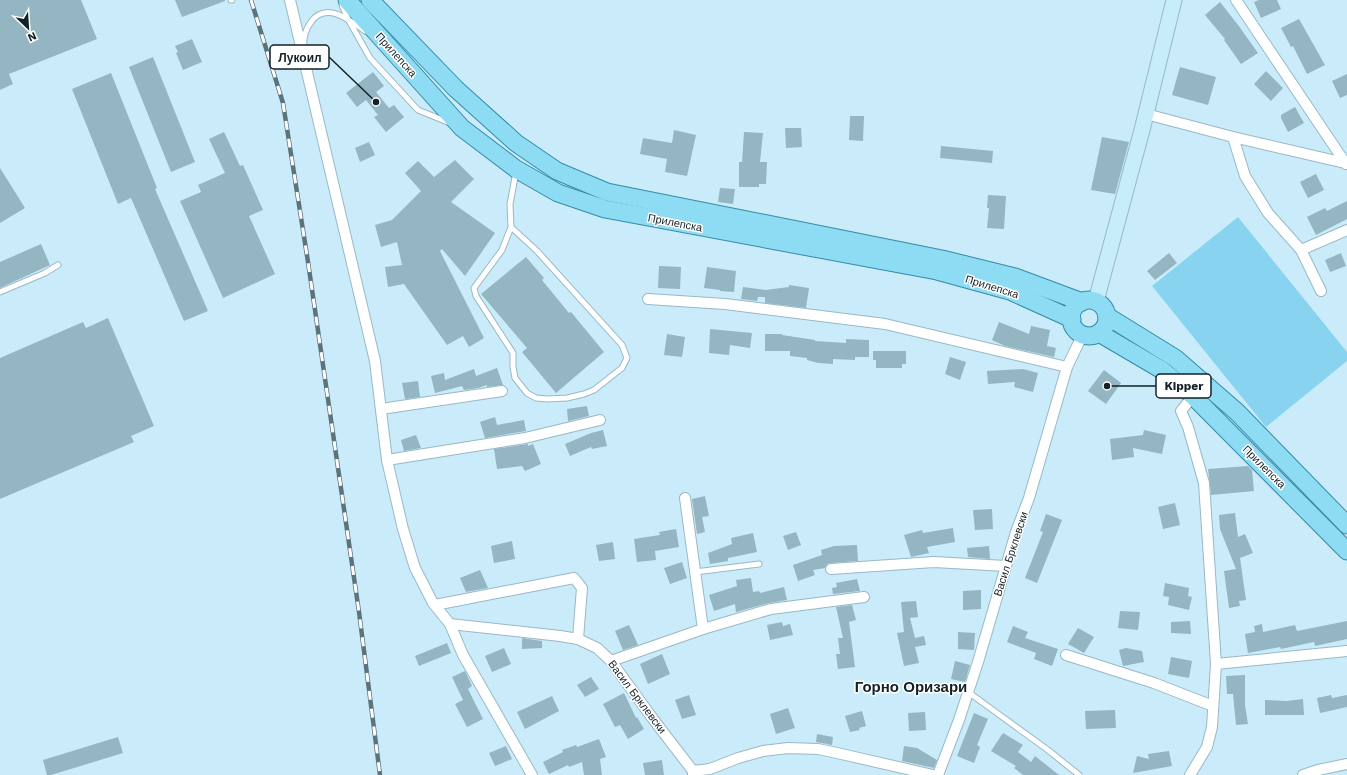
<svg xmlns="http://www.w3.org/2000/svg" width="1347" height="775" font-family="'Work Sans',sans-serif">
	<rect width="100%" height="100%" fill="#caecfa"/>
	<path fill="#88d4f0" d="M1238 217 1347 352V361L1266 427 1152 286Z"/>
	<g fill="#94b5c2">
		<path d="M0 0H81L97 39 9 74 13 84 0 90Z"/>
		<path d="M175 0H225V1L182 17Z"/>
		<path d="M1259 0H1277L1281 9 1261 18 1254 2Z"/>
		<path d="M1220 2 1238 25 1258 53 1241 64 1224 40 1225 39 1205 15Z"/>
		<path d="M1299 19 1325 65 1307 74 1293 46 1291 47 1281 28Z"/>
		<path d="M192 39 202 62 183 70 176 53 178 52 175 46Z"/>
		<path d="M153 57 195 162 171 172 129 67Z"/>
		<path d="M1180 67 1216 77 1208 105 1172 95Z"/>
		<path d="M1266 71 1283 88 1271 101 1254 84Z"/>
		<path d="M373 72 384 86 376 92 389 108 394 105 404 117 386 132 374 117 378 115 366 100 357 107 346 93Z"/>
		<path d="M111 73 157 188 155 189 208 311 184 321 131 198 118 204 72 89Z"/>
		<path d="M1347 74V95L1340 98 1332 81Z"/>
		<path d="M1295 107 1304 123 1288 132 1281 118V115Z"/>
		<path d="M850 116H864L863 141 849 140Z"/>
		<path d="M785 128H801L802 147 786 148Z"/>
		<path d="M674 130 696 135 687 176 665 172 667 159 640 154 643 138 672 143Z"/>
		<path d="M224 132 240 166 243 165 263 210 249 216 275 274 223 298 180 201 201 192 198 185 225 173 209 139Z"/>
		<path d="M744 132 763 133 760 162H767L766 184H759V187H739V162H742Z"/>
		<path d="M1102 137 1129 142 1115 194 1091 190Z"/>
		<path d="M369 142 375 155 360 162 355 148Z"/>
		<path d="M941 146 993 151 992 163 940 158Z"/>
		<path d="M455 160 474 179 451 202 495 233 465 276 442 249 440 251 484 338 469 347 463 336 447 345 404 284 388 287 385 267 402 265 397 242 381 247 375 225 392 220 421 191 405 173 418 161 434 177Z"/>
		<path d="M0 168 25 208 0 223Z"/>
		<path d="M1316 174 1324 190 1308 198 1300 182Z"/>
		<path d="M720 188 735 189 733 204 718 202Z"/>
		<path d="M988 195 1006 196 1004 229 987 228 989 208H987Z"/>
		<path d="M1347 201V219L1316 235 1307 217 1325 208 1327 211Z"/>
		<path d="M41 244 50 265 0 288V262Z"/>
		<path d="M1169 253 1177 263 1155 280 1147 271Z"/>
		<path d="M1341 253 1346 266 1330 272 1325 260Z"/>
		<path d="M526 257 544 278 542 280 569 313 571 312 604 352 556 393 522 352 527 348 481 294Z"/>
		<path d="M659 266 681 267 680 289 658 288Z"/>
		<path d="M707 267 736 271 734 292 720 291V290L704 288Z"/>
		<path d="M789 285 809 288 806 308 765 303V297H758L757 301 741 299 743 287 765 290 789 287Z"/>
		<path d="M108 318 154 426 131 436 134 442 0 499V358L83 322 86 328Z"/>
		<path d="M999 322 1029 334 1031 326 1050 330 1047 346 1056 348 1054 357 1005 346 992 340Z"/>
		<path d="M710 329 752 333 750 348 730 345 729 355 709 353Z"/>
		<path d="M667 334 685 337 682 357 664 355Z"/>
		<path d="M765 334H782V335L815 340V341L846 343V339L869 340V357H855V360L833 359V364L818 363 807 360V358L790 356V351H765Z"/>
		<path d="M873 351H906V364H902V368H876V360H873Z"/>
		<path d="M950 357 966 362 960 380 945 374Z"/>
		<path d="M497 368 503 385 487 387V385L478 388 464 390 462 386 435 393 431 376 444 373 445 380 474 369 476 376Z"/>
		<path d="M1023 369 1038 373 1033 392 1014 387 1015 382 988 384 987 371Z"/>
		<path d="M1104 370 1121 383 1106 404 1088 391Z"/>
		<path d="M418 381 420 397 405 399 402 383Z"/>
		<path d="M587 406 589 416 568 421 567 409Z"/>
		<path d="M495 417 497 425 524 420 526 431 485 438 480 422Z"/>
		<path d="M603 430 607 446 592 449 591 447 570 456 565 444 591 433Z"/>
		<path d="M1144 430 1166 435 1162 454 1133 448 1134 457 1112 460 1110 439 1143 435Z"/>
		<path d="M416 435 421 448 404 451 401 440Z"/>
		<path d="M528 444V446L533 444 541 464 525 471 522 466 497 469 494 449Z"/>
		<path d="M1248 466 1252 470 1254 491 1211 495 1208 469Z"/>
		<path d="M705 496 709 516 702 517 705 532 697 534 692 499Z"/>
		<path d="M1175 503 1180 525 1163 529 1158 507Z"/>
		<path d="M992 509 993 529 975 530 973 510Z"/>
		<path d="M1235 513 1238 537 1245 534 1253 553 1240 558 1246 600 1239 601 1240 606 1229 608 1224 571 1236 569 1220 529 1219 515Z"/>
		<path d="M1046 514 1062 520 1037 583 1025 578 1043 532 1040 531Z"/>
		<path d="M953 528 955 542 927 547 929 553 911 557 904 535 922 530 923 533Z"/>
		<path d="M676 529 679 547 655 551 656 560 637 562 634 539 660 535 659 532Z"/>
		<path d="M796 532 801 545 788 550 783 536Z"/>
		<path d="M753 533 757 552 728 558V561L710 564 708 553 732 544 731 538Z"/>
		<path d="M512 541 515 559 494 563 491 546Z"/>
		<path d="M613 542 615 559 599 561 596 545Z"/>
		<path d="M857 545 858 561 830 563 827 564 825 568 813 570 815 575 798 581 793 565 822 555 821 550 834 546Z"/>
		<path d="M989 546 990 559 968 557 967 548Z"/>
		<path d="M682 562 687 578 670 584 664 568Z"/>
		<path d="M480 570 488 588 466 592 460 578Z"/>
		<path d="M751 578 753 592 759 591 760 593 784 587 787 600 769 603 736 612 735 604 714 611 709 595 737 586 736 580Z"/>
		<path d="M857 579 860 591 833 594 832 588 837 587 836 583Z"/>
		<path d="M1165 583 1189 588 1188 596 1192 597 1189 610 1168 605 1169 597 1163 596Z"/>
		<path d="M981 590V609L963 610V591Z"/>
		<path d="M916 601 918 617 910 618 915 638 924 636 926 645 915 647 919 663 904 666 897 633 904 632 901 602Z"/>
		<path d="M852 605 856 620 849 622 855 667 838 669 836 654H840L838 638H843L836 607Z"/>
		<path d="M1120 611 1140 612 1138 630 1118 628Z"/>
		<path d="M1190 621 1191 634 1171 633V622Z"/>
		<path d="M1347 621V639L1315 646 1314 642 1281 649 1280 647 1248 653 1245 634 1255 632 1254 626 1262 624 1263 632 1295 625 1297 631Z"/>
		<path d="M782 622 783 626 790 624 793 635 770 640 767 625Z"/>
		<path d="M629 625 638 645 623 650 615 631Z"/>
		<path d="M1013 626 1028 632 1025 638 1058 649 1052 666 1034 659 1036 653 1007 642Z"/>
		<path d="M1078 628 1094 637 1084 653 1068 644Z"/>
		<path d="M958 632 975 633 974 650 958 649Z"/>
		<path d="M522 638 542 641V648L522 649Z"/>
		<path d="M447 643 451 653 419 666 415 656Z"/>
		<path d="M504 648 511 664 492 672 485 656Z"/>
		<path d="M1126 648 1142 651 1144 662 1123 666 1119 650Z"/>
		<path d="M662 654 670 674 648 684 640 664Z"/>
		<path d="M1171 657 1192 661 1189 678 1168 674Z"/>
		<path d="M955 661 970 665 965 682 951 679Z"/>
		<path d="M465 671 472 686 468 689 483 719 467 727 455 704 463 700 452 677Z"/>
		<path d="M1245 675V705L1248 724 1236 725 1233 694H1227L1226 676Z"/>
		<path d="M591 677 599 689 585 697 577 685Z"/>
		<path d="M624 693 636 718 637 717 644 729 628 739 620 725 615 727 603 704Z"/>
		<path d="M689 695 696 715 682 719 675 700Z"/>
		<path d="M1331 695 1332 698 1347 695V707L1320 713 1317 698Z"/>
		<path d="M552 696 559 711 525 729 517 712Z"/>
		<path d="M1303 699 1304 715H1265V700L1287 701Z"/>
		<path d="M788 708 795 728 776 734 770 714Z"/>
		<path d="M1115 710 1116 728 1086 729 1085 711Z"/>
		<path d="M862 711 866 726 859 728 860 730 850 732 845 716Z"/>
		<path d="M925 712 926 730 909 731 908 713Z"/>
		<path d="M974 713 988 719 977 745 980 747 974 763 957 756Z"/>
		<path d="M1003 733 1023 745 1018 752 1031 762 1035 756 1059 775H1023L1014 768 1016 766 991 751Z"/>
		<path d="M817 734 833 737 832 745 816 742Z"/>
		<path d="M118 737 123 753 51 775H47L43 760Z"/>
		<path d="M599 739 606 757 600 759 602 775H584L582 762 569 767 568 765 549 774 543 762 563 752 562 750 576 745 577 747Z"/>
		<path d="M506 746 512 759 495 766 489 753Z"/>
		<path d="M904 746 917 748 937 760 934 768 902 761Z"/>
		<path d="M1169 751 1172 766 1133 773 1137 756 1149 759 1148 754Z"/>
		<path d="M662 760 664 775H645L643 763Z"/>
	</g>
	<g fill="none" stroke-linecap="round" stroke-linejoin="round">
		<g stroke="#98b8c5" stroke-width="7">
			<g id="lane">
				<path d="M231 0H232"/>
				<path d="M342 5 348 19 370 58 418 110 450 123"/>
				<path d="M304 45C303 36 306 29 311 22 326 1 350 20 365 31"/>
				<path d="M511 227 537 251 622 345 627 358 622 368 594 390 584 394 567 398 548 399 536 398 527 393 515 378 513 367V353L476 296 474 288 502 250 511 227 510 204 516 172"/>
				<path d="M0 292 45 273 58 265"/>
				<path d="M695 572 759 564"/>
				<path d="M968 692 1048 750 1079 775"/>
			</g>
		</g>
		<g stroke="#98b8c5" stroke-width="12">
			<g id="street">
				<path d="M290 0 375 361 387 460 403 529 415 568 433 603 450 624 463 655 532 775"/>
				<path d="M1236 0 1346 164"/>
				<path d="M1146 114 1233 137 1345 163"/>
				<path d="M1233 137 1245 176 1268 213 1301 250"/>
				<path d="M1321 291 1301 250 1347 230"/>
				<path d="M648 299 725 304 885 324 1067 367"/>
				<path d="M381 409 502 391"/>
				<path d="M387 460 525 438 600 420"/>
				<path d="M685 498 703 629"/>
				<path d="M831 569 934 562 1006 566"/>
				<path d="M435 605 574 578 582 588 578 639"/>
				<path d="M450 624 560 636 578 639 597 648 611 661 653 719 693 771"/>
				<path d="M1066 655 1154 683 1213 706"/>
				<path d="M611 661 703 629 771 609 864 597"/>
				<path d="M1216 664 1347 651"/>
				<path d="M693 775V771L710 769 738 758 763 751 788 748 818 749 837 753 933 775"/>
				<path d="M938 775 959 720 978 662 1016 532 1029 498 1067 367 1083 334"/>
				<path d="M1190 775 1207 747 1212 727 1216 664 1204 483 1188 427 1181 411 1193 396"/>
				<path d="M1303 775 1318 770 1347 764"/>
			</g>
		</g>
		<g stroke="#98b8c5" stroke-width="17">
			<path id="secondary" d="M1096 301 1142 130 1174 0"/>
		</g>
		<g stroke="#338ba7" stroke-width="19">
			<g id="primary">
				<path d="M347 0 462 128 516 169 558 193 605 209 937 271 1010 291 1072 319"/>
				<path d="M370 0 456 89 516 143 557 171 607 192 942 259 1015 277 1082 302"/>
				<circle cx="1089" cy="318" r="18"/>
				<path d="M1107 316 1175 358 1237 412 1347 525"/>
				<path d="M1099 333 1162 370 1193 396 1347 551"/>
			</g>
		</g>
		<use href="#lane" stroke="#fff" stroke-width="5"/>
		<use href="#street" stroke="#fff" stroke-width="10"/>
		<use href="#secondary" stroke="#c7edfa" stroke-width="15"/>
		<use href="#primary" stroke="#8edcf4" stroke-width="17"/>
		<g stroke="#5d737b" stroke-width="4.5">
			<path id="rail" d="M251 0 283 103 308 262 359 612 380 775"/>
		</g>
		<use href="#rail" stroke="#fff" stroke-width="3" stroke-dasharray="9" stroke-linecap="butt"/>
	</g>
	<g text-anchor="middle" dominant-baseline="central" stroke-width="3" stroke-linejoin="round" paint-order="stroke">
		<g font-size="11" fill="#142126" stroke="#fff">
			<text transform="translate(396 55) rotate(48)">Прилепска</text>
			<text transform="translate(675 223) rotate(11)">Прилепска</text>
			<text transform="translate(992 287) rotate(17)">Прилепска</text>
			<text transform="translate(1264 467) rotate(45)">Прилепска</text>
			<text transform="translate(1011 554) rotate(-72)">Васил Брклевски</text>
			<text transform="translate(637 697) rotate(53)">Васил Брклевски</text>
		</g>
		<g font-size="15" font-weight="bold" fill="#142126" stroke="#fff">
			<text x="911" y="687">Горно Оризари</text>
		</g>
	</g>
	<path fill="none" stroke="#142126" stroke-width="1.5" d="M376 102L329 57M1107 386L1156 386"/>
	<g fill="#142126" stroke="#fff" stroke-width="1.5">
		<circle cx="376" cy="102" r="4"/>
		<circle cx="1107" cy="386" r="4"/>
	</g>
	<g fill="#fff" stroke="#142126" stroke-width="1.5">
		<rect x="270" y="45" width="59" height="24" rx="4"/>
		<rect x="1156" y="374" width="55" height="24" rx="4"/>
	</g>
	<g font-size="12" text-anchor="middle" font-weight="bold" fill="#142126">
		<text x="300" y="62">Лукоил</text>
		<text x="1184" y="390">Kipper</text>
	</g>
	<g transform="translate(28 28) rotate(155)" stroke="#ffffff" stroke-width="3" paint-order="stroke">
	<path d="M0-3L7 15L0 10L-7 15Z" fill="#142126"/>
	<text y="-6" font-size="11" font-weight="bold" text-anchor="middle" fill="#142126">N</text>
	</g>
</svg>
